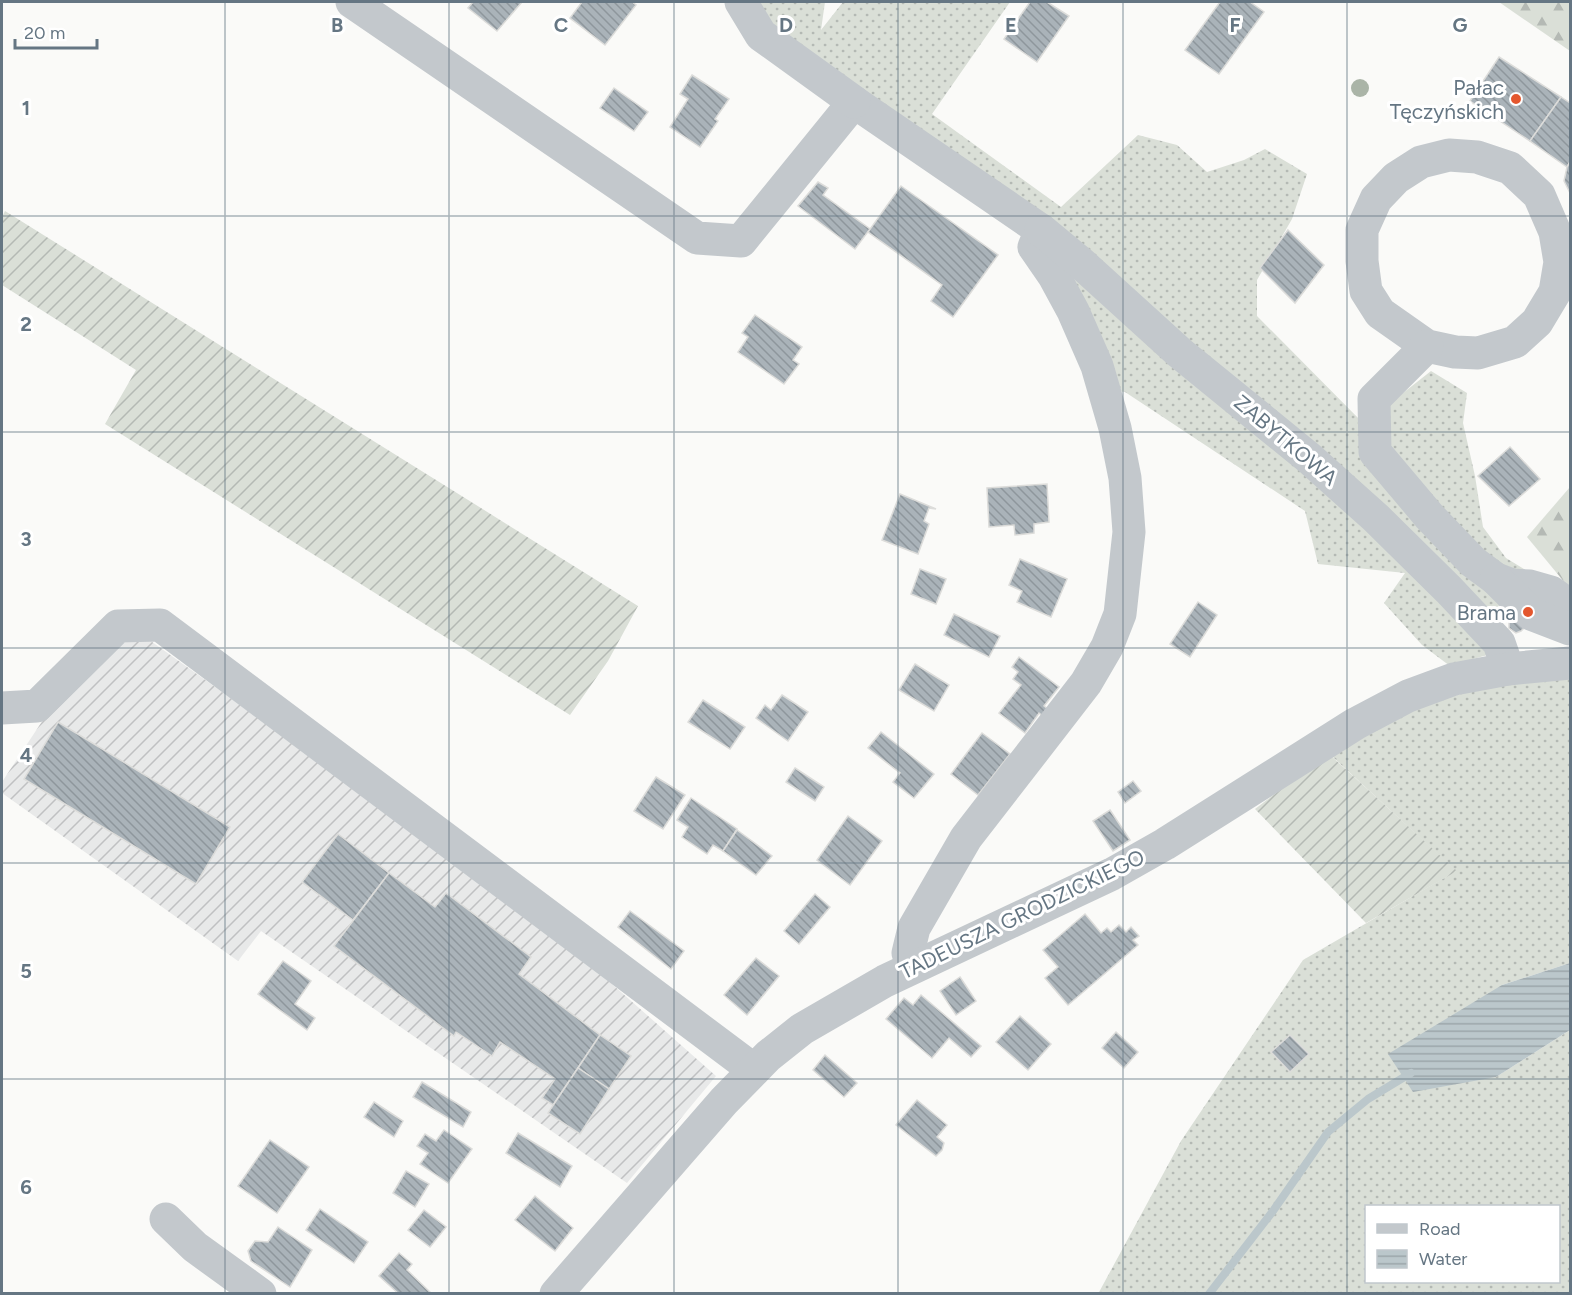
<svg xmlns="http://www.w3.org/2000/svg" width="1572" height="1295" font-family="Figtree,sans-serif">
	<defs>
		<pattern id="industrial-furrows" width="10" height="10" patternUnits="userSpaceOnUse" patternTransform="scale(1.5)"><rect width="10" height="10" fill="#e8e9e9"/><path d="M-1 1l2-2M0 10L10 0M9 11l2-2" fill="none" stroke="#c0c1c2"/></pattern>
		<pattern id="grass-dots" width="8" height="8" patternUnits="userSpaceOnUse" patternTransform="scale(1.5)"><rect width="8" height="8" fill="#dadfd7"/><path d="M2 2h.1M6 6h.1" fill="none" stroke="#b4b9b4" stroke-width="1.8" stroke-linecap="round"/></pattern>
		<pattern id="forest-firs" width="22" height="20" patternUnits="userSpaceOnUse" patternTransform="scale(1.5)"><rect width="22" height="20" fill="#dadfd7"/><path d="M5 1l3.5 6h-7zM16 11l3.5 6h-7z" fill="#b4b9b4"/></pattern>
		<pattern id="garden-furrows" width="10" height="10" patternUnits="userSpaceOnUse" patternTransform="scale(1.5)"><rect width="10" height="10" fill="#dadfd7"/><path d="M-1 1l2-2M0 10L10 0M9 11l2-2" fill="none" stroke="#b4b9b4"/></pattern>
		<pattern id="water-rules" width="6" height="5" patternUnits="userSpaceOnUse" patternTransform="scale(1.5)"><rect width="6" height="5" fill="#bbc7cb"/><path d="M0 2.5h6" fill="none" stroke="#9ca6aa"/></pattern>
		<pattern id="building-back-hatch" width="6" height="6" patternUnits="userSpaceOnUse" patternTransform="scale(1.5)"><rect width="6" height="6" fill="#aab3b9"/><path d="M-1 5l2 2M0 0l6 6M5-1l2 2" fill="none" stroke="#8e969c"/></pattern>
	</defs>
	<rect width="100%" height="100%" fill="#fafaf8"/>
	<path fill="url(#industrial-furrows)" d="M113 614 535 916 716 1076 627 1183 261 931 238 961 2 793V782Z"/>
	<g fill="url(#grass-dots)" fill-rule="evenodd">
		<path d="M756 2H825L821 30 843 2H1010L932 114 1061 207 1138 135 1177 145 1207 172 1244 160 1265 149 1307 174 1292 219 1257 280V316L1366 426 1403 393 1431 371 1467 393 1463 423 1475 476 1483 527 1506 558 1540 579 1499 625 1487 655 1450 666 1422 645 1384 603 1405 573 1318 564 1305 511 1125 392 1092 388 1030 231 778 34Z"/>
		<path d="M1570 663V963L1502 985 1496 1077 1570 1030V1293L1098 1294 1181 1141 1303 960 1456 871 1321 746 1355 724ZM1366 1206H1558V1282H1366Z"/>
	</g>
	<g fill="url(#forest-firs)">
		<path d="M1499 2H1570V51Z"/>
		<path d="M1570 487V589L1527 537Z"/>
	</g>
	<g fill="url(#garden-furrows)">
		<path d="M5 211 638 606 608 661 570 715 105 424 136 370 2 285V217Z"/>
		<path d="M1328 753 1457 871 1366 923 1255 809Z"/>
	</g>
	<path fill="url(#water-rules)" d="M1570 963V1030L1496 1077 1413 1092 1388 1054 1502 985Z"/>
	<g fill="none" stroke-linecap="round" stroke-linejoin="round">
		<path stroke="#bbc7cb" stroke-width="8" d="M1209 1294 1273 1211 1328 1132 1368 1099 1411 1073"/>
	</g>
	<g fill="url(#building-back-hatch)" stroke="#dcdcda" stroke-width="1.5">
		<path d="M473 2H522L497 31 468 8Z"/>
		<path d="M582 2H632L636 5 605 45 570 18Z"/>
		<path d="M1030 2H1047L1069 16 1037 62 1004 39Z"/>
		<path d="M1220 2H1250L1264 12 1219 74 1185 50Z"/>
		<path d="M1499 57 1561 97 1530 141 1470 101Z"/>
		<path d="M692 75 729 99 715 119 718 121 700 147 670 127 688 99 680 94Z"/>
		<path d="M614 88 648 112 634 131 600 108Z"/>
		<path d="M1561 97 1570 103V162L1567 167 1530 141Z"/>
		<path d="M1570 162V193L1564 181 1567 167Z"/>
		<path d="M818 182 828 188 823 195 870 229 855 249 798 206Z"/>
		<path d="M901 186 998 255 953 317 931 301 942 285 868 232Z"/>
		<path d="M1288 230 1324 265 1295 303 1260 268Z"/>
		<path d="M755 315 802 347 793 360 799 364 784 384 738 352 748 337 742 333Z"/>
		<path d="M1510 447 1540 479 1509 506 1478 476Z"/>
		<path d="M1047 484 1049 522 1034 524V533L1015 535 1014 525 989 527 987 488Z"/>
		<path d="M900 494 936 509 929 508 924 521 929 524 918 554 882 540Z"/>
		<path d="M1020 559 1067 579 1051 617 1017 602 1022 591 1009 585Z"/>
		<path d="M920 569 946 579 936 604 911 594Z"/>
		<path d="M1198 602 1217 615 1190 657 1170 644Z"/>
		<path d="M954 614 1000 636 989 657 944 635Z"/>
		<path d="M1513 616 1525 627 1521 631 1516 633 1509 628V620Z"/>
		<path d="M1019 657 1059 687 1044 706 1049 710 1044 717 1039 713 1025 733 999 713 1021 685 1013 679 1018 672 1012 667Z"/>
		<path d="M915 664 949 685 934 711 899 690Z"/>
		<path d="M782 695 808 712 788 741 756 718 765 705 771 710Z"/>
		<path d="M703 700 745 727 730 749 688 722Z"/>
		<path d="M58 722 230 827 196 884 24 779Z"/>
		<path d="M881 732 934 774 914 798 893 782 900 773 868 748Z"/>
		<path d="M982 733 1010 754 978 795 951 774Z"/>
		<path d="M795 768 824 787 815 801 786 782Z"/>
		<path d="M656 777 685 795 663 829 634 811Z"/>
		<path d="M1133 781 1141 791 1125 803 1118 792Z"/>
		<path d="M691 798 737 829 723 851 713 845 707 854 682 837 688 827 677 820Z"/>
		<path d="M1110 810 1130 840 1113 851 1093 821Z"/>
		<path d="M848 816 882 841 850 885 817 860Z"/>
		<path d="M737 830 772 856 756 875 723 851Z"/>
		<path d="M338 834 389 873 353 920 302 882Z"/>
		<path d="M389 873 435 907 446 893 531 957 519 974 600 1035 553 1105 542 1098 555 1079 500 1042 492 1056 456 1032 454 1036 334 946Z"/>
		<path d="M815 894 830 907 799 944 784 931Z"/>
		<path d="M630 911 684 951 671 969 618 927Z"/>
		<path d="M1085 914 1101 933 1107 928 1111 932 1119 925 1126 932 1131 927 1139 936 1133 940 1138 945 1068 1005 1045 978 1058 967 1043 950Z"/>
		<path d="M756 958 779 976 747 1015 724 995Z"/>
		<path d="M283 961 311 981 295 1004 315 1018 307 1030 258 994Z"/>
		<path d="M960 977 976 1001 956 1015 940 991Z"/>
		<path d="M921 995 981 1046 971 1057 949 1038 932 1058 886 1019 904 998 913 1005Z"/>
		<path d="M1020 1016 1051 1044 1028 1070 996 1042Z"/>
		<path d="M1116 1032 1138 1052 1124 1068 1102 1048Z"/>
		<path d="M600 1035 631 1056 609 1089 578 1068Z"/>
		<path d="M1290 1035 1309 1054 1290 1072 1271 1052Z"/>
		<path d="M825 1055 857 1083 844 1097 813 1070Z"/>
		<path d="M578 1068 609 1089 580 1134 548 1113Z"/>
		<path d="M422 1082 471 1112 463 1127 413 1097Z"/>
		<path d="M917 1100 947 1125 937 1137 944 1143 942 1150 936 1156 896 1125Z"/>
		<path d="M374 1102 403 1121 394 1137 364 1117Z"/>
		<path d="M444 1130 472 1149 448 1183 420 1164 428 1153 417 1146 425 1134 436 1141Z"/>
		<path d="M518 1133 572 1166 560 1187 506 1153Z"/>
		<path d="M270 1140 309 1167 277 1213 238 1186Z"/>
		<path d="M406 1171 429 1184 415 1207 393 1193Z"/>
		<path d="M535 1196 573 1228 555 1251 515 1220Z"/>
		<path d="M320 1209 368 1242 354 1263 306 1230Z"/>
		<path d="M424 1210 446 1227 430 1247 408 1230Z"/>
		<path d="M278 1227 312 1250 290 1287 251 1261 248 1251 255 1241 268 1242Z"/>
		<path d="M399 1253 412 1264 407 1270 432 1294H399L379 1276Z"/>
	</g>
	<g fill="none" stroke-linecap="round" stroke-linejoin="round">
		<g stroke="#c3c8cc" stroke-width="33">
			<path d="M352 2 697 238 741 241 854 102 1041 230 1034 247 1054 276 1073 311 1097 366 1115 428 1125 478 1129 532 1120 614 1107 647 1086 683 966 838 914 928 908 953 913 967"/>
			<path d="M741 2 761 35 854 102"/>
			<path d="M1449 155 1477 157 1510 168 1539 195 1555 232 1560 262 1555 292 1537 322 1515 342 1478 353 1455 352 1427 346 1380 313 1366 291 1362 261V230L1376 199 1396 178 1421 162Z"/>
			<path d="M1041 230 1082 264 1180 353 1309 458 1376 518 1449 590 1499 643 1508 669"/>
			<path d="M1427 346 1374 399 1375 452 1429 516 1473 562 1496 579 1512 585 1530 586 1551 592 1570 606"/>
			<path d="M1496 579 1531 614 1570 629"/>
			<path d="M2 708 37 706 118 626 160 625 754 1070"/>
			<path d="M166 1219 195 1247 260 1294"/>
			<path d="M556 1294 724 1101 768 1056 802 1029 885 981 1112 874 1165 844 1355 724 1408 696 1454 679 1508 669 1570 663"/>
		</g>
	</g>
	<circle fill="#aab4a7" cx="1360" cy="88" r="9"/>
	<path fill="none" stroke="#657683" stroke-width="1.5" stroke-opacity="0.55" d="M225 2V1294M449 2V1294M674 2V1294M898 2V1294M1123 2V1294M1347 2V1294M2 216H1570M2 432H1570M2 648H1570M2 863H1570M2 1079H1570"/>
	<g fill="#e4572e" stroke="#fff" stroke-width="2">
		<circle cx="1516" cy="99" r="6"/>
		<circle cx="1528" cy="612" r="6"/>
	</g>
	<g text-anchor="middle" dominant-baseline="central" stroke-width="6" stroke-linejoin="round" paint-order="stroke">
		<g font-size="21" fill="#657683" stroke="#fff" text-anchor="end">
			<text x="1504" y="87">Pałac<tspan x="1504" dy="24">Tęczyńskich</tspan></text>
			<text x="1516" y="612">Brama</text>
		</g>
		<g font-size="21" fill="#657683" stroke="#fff">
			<text transform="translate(1286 440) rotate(40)">ZABYTKOWA</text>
			<text transform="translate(1022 914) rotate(-26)">TADEUSZA GRODZICKIEGO</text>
		</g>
	</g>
	<g font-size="20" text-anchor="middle" font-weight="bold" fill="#657683" stroke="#fff" stroke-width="6" stroke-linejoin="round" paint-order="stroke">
		<text x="337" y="32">B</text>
		<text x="561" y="32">C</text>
		<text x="786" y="32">D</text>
		<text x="1011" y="32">E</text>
		<text x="1235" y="32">F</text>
		<text x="1460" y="32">G</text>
		<text x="26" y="115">1</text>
		<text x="26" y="331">2</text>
		<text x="26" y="546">3</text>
		<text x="26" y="762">4</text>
		<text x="26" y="978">5</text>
		<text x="26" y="1194">6</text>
	</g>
	<rect width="1572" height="1295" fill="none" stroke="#657683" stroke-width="6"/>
	<rect x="1365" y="1205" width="195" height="78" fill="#ffffff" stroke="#c1c8cd" stroke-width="1.5"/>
	<rect x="1377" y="1224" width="30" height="9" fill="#c3c8cc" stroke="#c1c8cd" stroke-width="1.5"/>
	<text x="1419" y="1235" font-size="18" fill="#657683">Road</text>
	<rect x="1377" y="1250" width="30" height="18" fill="url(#water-rules)" stroke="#c1c8cd" stroke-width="1.5"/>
	<text x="1419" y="1265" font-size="18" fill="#657683">Water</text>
	<path d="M15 39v9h82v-9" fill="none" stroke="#657683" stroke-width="3"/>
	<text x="24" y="39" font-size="18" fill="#657683" stroke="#ffffff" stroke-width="4.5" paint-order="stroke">20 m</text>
</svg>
